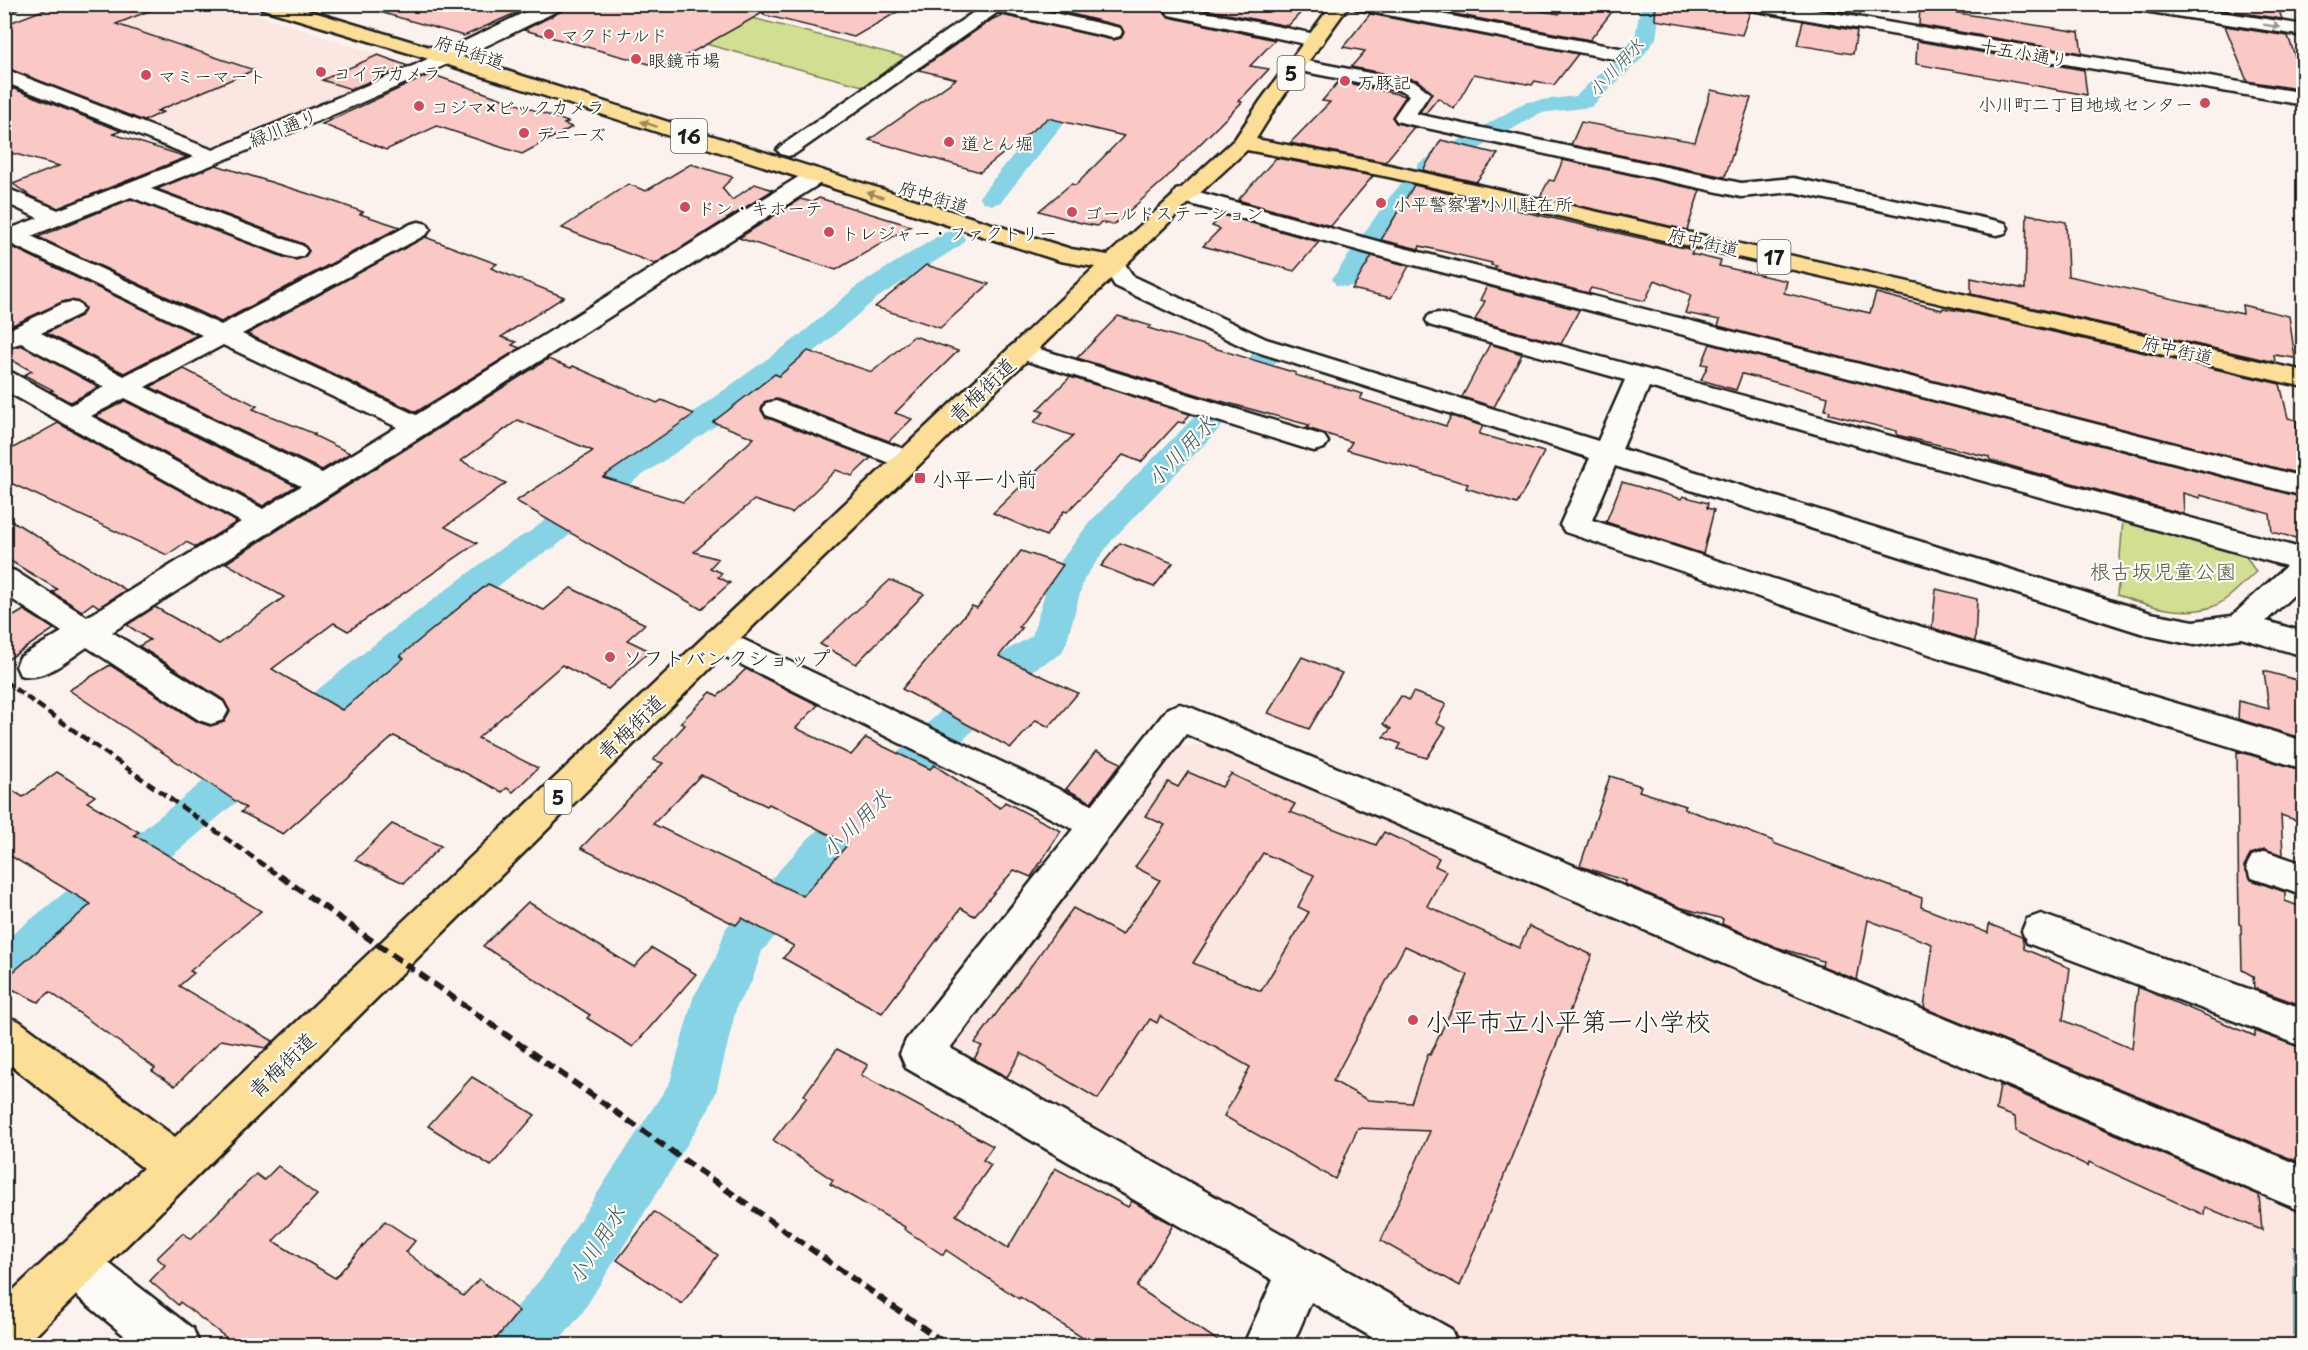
<svg xmlns="http://www.w3.org/2000/svg" width="2308" height="1350" font-family="'Playpen Sans','Klee One',sans-serif">
	<rect width="100%" height="100%" fill="#fcf2ed"/>
	<filter id="ink" filterUnits="userSpaceOnUse"><feTurbulence type="fractalNoise" baseFrequency=".0167" numOctaves="2"/><feDisplacementMap in="SourceGraphic" scale="12" xChannelSelector="R" yChannelSelector="G"/><feConvolveMatrix kernelMatrix="1 2 1 2 8 2 1 2 1" color-interpolation-filters="sRGB"/></filter>
	<g filter="url(#ink)">
		<g fill="#fbe6e1">
			<path d="M107 5H228L415 67 262 129 219 145 210 146 5 65Z"/>
			<path d="M1206 745 2303 1213V1345H1469L948 1055 1177 746Z"/>
		</g>
		<g fill="#d2de91" stroke="#777d56" stroke-width="1.5">
			<path d="M701 5 909 58 866 87 646 28Z"/>
			<path d="M2123 519 2243 552 2256 572C2243 583 2228 601 2212 607 2181 617 2146 605 2117 595Z"/>
		</g>
		<path fill="#85d3e4" stroke="#5b8a94" stroke-width="1.5" d="M2294 1247 2303 1251V1345H2294Z"/>
		<g fill="none" stroke-linecap="round" stroke-linejoin="round">
			<path stroke="#46656c" stroke-width="2" d="M2300 1346V1259L2304 1256"/>
			<g fill="#85d3e4" fill-rule="evenodd">
				<path d="M1641 4H1661L1656 38 1641 59 1591 107 1540 113 1437 173 1428 175 1419 173 1416 168 1419 163 1526 102 1576 96 1625 49 1635 37Z"/>
				<path d="M1091 76 1099 78 1102 83 1099 88 1058 130 1001 202 992 205 983 202 979 197 983 192 1042 120 1083 78Z"/>
				<path d="M1412 180 1421 182 1424 187 1407 209 1356 285 1346 287 1336 285 1332 279 1388 199 1403 182Z"/>
				<path d="M952 231 961 233 965 239 961 245 877 298 819 348 721 422 635 480 555 547 527 563 412 655 20 983 4 989V941L386 635 503 547 531 531 613 466 699 408 799 336 857 286 943 233Z"/>
				<path d="M1266 347 1276 350 1281 356 1276 362 1243 404 1112 540 1084 579 1066 644 1061 654 1033 670 838 865 762 951 752 981 737 1005 716 1092 709 1109 582 1313 555 1346H492L500 1327 544 1275 670 1082 693 998 715 960 726 928 808 839 941 711 1007 650 1032 636 1050 576 1088 524 1221 390 1256 350Z"/>
			</g>
		</g>
		<g fill="#fac9c5" stroke="#1c1c1c" stroke-width="1.5" fill-rule="evenodd">
			<path d="M59 4H159V7L116 24 254 70 157 111 163 112 144 121 4 67V25Z"/>
			<path d="M384 4H536L464 36 383 13Z"/>
			<path d="M568 4H911L854 37 764 15V12L664 68 524 30 564 10Z"/>
			<path d="M1031 4H1170L1164 11 1169 17 1275 40 1250 66 1269 69 1239 101 1242 102 1163 181 1113 225 1101 222 1097 226 1081 223 1039 211 1071 184 1076 185 1124 136 1048 118 980 172 869 140 956 79 919 70 993 19 1002 15 1113 40 1121 38 1124 33 1120 26Z"/>
			<path d="M1179 4H1309L1288 26Z"/>
			<path d="M1403 4 1511 5 1559 14 1562 8 1567 9 1569 4H1618L1590 40Z"/>
			<path d="M1656 4H1734L1750 12 1742 35 1655 20Z"/>
			<path d="M1808 4H1862L1860 15 1808 6Z"/>
			<path d="M2216 4H2277L2282 19 2218 9Z"/>
			<path d="M1920 7 2079 32 2082 53 1919 25Z"/>
			<path d="M1370 14 1578 54 1554 85 1535 81 1532 85 1474 74 1454 109 1438 98 1425 114 1420 112 1432 93 1417 80 1351 67 1365 51 1343 47Z"/>
			<path d="M1803 21 1857 31 1853 54 1797 45Z"/>
			<path d="M2225 26 2288 36 2304 82V90L2247 81Z"/>
			<path d="M1917 41 2084 70 2087 95 1916 64Z"/>
			<path d="M378 55 408 66 351 89 322 80Z"/>
			<path d="M431 74 568 122 564 124 572 127 522 154 437 126 386 150 322 124Z"/>
			<path d="M1339 81 1406 96 1392 117 1396 123 1414 127 1385 162 1290 143 1330 102 1322 101Z"/>
			<path d="M4 85 121 131 113 134 187 157 58 208 32 197 13 184 59 166 4 151Z"/>
			<path d="M1711 90 1751 98 1725 177 1571 145 1581 122 1695 142Z"/>
			<path d="M1441 140 1498 154 1476 182 1423 170Z"/>
			<path d="M1276 158 1373 176 1331 226 1238 200Z"/>
			<path d="M1563 160 1700 190 1687 230 1540 197 1549 180 1554 181Z"/>
			<path d="M691 164 733 177 722 188 732 200 755 184 773 190 655 264 562 228 628 184 646 191Z"/>
			<path d="M216 165 338 203 363 212 360 214 400 227 221 322 38 237 131 199 286 258 296 260 305 257 309 251 304 244 157 189Z"/>
			<path d="M1414 185 1464 197 1463 198 1693 250 1691 254 1721 261 1719 266 1787 281 1784 293 1870 313 1876 293 1942 310 1943 308 1971 313 2280 384 2288 418 2296 420 2299 445 2304 446V475L1718 326 1720 320 1685 313 1691 295 1655 280 1645 301 1591 288 1588 293 1495 269 1496 266 1491 265 1492 263 1420 246 1419 249 1381 240Z"/>
			<path d="M819 198 911 226 836 270 739 238 800 199 812 202Z"/>
			<path d="M2027 214 2066 222 2068 276 2243 314 2242 305 2289 316 2295 358 2274 355 2275 362 1971 294V278L2025 289Z"/>
			<path d="M1223 215 1319 242 1294 271 1203 246 1220 229 1212 226Z"/>
			<path d="M425 237 497 264 491 268 564 297 501 337 516 342 512 345 520 348 416 412 247 334Z"/>
			<path d="M14 248 197 335 124 373 46 333 82 315 85 308 80 302 71 300 62 302 4 329V253Z"/>
			<path d="M1372 256 1409 266 1391 298 1352 289Z"/>
			<path d="M926 265 989 284 940 328 875 307Z"/>
			<path d="M1487 286 1579 310 1561 344 1475 320 1485 301 1480 300Z"/>
			<path d="M1118 316 1151 326 1148 328 1296 373 1295 375 1363 394 1360 399 1446 426 1451 416 1483 426 1479 434 1544 452 1517 504 1466 488 1468 484 1347 450 1352 442 1307 428 1309 425 1202 396 1077 358Z"/>
			<path d="M914 336 958 351 895 413 912 419 889 441 777 399 764 402 761 410 765 417 871 458 852 476 836 470 792 513 754 500 694 552 718 559 710 568 722 573 718 577 730 583 701 609 516 501 593 451 518 420 461 461 506 483 445 527 477 543 348 631 334 623 272 669 342 710 404 658 400 656 488 584 544 610 571 588 645 624 627 640 650 651 608 689 562 665 478 738 538 768 513 792 507 788 502 792 394 736 283 834 241 812 246 808 69 690 110 665 198 722 210 726 224 722 230 712 224 700 139 646 150 640 127 625 155 607 219 644 284 597 226 563 548 359 571 368 573 366 657 403 662 400 694 414 603 477 683 502 754 438 713 422 775 374 779 376 808 351 872 372Z"/>
			<path d="M1490 344 1522 354 1494 407 1462 397Z"/>
			<path d="M1710 344 2304 498V540L2272 532 2270 514 2200 495V498L2183 493 2184 514 2043 475 1990 460 1989 457 1897 435V431L1829 414 1830 411 1825 410 1828 397 1771 381 1742 374 1736 390 1701 380 1708 365 1702 364Z"/>
			<path d="M21 345 99 387 71 402 66 400 50 391 53 390 24 375 32 371 4 356V350Z"/>
			<path d="M184 369 257 406 253 409 315 434 313 435 350 453 322 470 150 387Z"/>
			<path d="M1070 377 1190 414 1184 423 1178 422 1141 462 1123 455 1067 512 1064 511 1046 536 993 513 1073 436 1034 422 1044 412 1037 410Z"/>
			<path d="M125 401 296 486 263 506 96 416Z"/>
			<path d="M58 423 237 522 196 547 186 542 167 555 4 480V453Z"/>
			<path d="M1622 482 1681 499 1683 496 1708 503 1707 508 1714 510 1703 554 1606 522Z"/>
			<path d="M4 516 126 590 99 607 93 603 82 611 52 592 57 589 4 557Z"/>
			<path d="M1120 543 1173 563 1154 587 1101 566Z"/>
			<path d="M1021 551 1063 565 1019 627 1022 628 999 656 1078 693 1049 727 1036 720 1011 748 902 689 972 606 977 608Z"/>
			<path d="M890 580 924 594 856 664 820 644Z"/>
			<path d="M1936 589 1977 599 1975 642 1932 628Z"/>
			<path d="M24 610 54 629 4 662V622Z"/>
			<path d="M1302 657 1342 673 1309 729 1268 713Z"/>
			<path d="M746 669 818 705 796 728 851 755 866 738 930 769 934 765 1000 808 1005 802 1061 831 1031 877 1014 870 974 916 961 908 882 1013 783 958 794 946 742 918 736 925 581 848 663 763 653 760 685 725 680 723 711 692 718 696ZM701 775 767 806 769 804 848 844 803 896 653 824Z"/>
			<path d="M2264 671 2304 682V739L2238 719 2239 701 2269 709Z"/>
			<path d="M1413 692 1446 704 1436 723 1446 728 1427 758 1398 749 1401 744 1383 737 1391 729 1383 724 1401 696 1409 700Z"/>
			<path d="M1096 751 1121 763 1091 802 1066 789Z"/>
			<path d="M2237 751 2304 771V823L2281 815 2283 855 2264 849 2251 854 2244 866 2251 880 2285 892V901L2304 908V1006L2254 988 2253 976 2242 970 2241 925 2239 924Z"/>
			<path d="M57 772 95 796 87 802 139 832 134 835 261 911 190 971 194 973 179 986 273 1041 266 1048 221 1040 175 1086 152 1071 155 1068 50 992 38 1002 4 985V980L91 904 4 852V785L23 797Z"/>
			<path d="M1188 772 1222 787 1231 774 1295 804 1290 812 1376 845 1384 832 1439 858 1435 866 1446 871 1427 906 1519 948 1529 926 1592 955 1460 1286 1381 1241 1430 1131 1358 1128 1335 1179 1224 1116 1250 1067 1160 1016 1157 1023 1150 1019 1098 1099 1021 1053 1007 1077 974 1059 982 1046 975 1043 1073 908 1122 935 1160 880 1135 867 1165 825 1145 816 1168 782 1178 787ZM1263 853 1314 875 1298 907 1309 912 1261 991 1193 963ZM1405 946 1468 975 1430 1055 1428 1054 1411 1103 1368 1100 1333 1081Z"/>
			<path d="M1610 776 1641 786 1639 791 1686 806 1684 809 1729 824 1773 841V843L1922 898 1921 907 1988 933 1989 924 2022 937 2024 949 2070 968 2063 1020 2132 1049 2138 987 2255 1036V1031L2304 1049V1164L1924 1008 1932 951H1931L1932 944 1868 920 1857 980 1822 966 1823 961 1776 947 1722 924 1723 919 1679 907 1625 884 1626 881 1580 866Z"/>
			<path d="M392 824 441 846 404 883 355 860Z"/>
			<path d="M528 902 634 967 652 948 696 974 633 1047 587 1018 590 1015 483 946Z"/>
			<path d="M837 1049 868 1065 861 1075 993 1146 983 1160 991 1165 956 1215 1008 1248 1055 1168 1128 1207 1132 1201 1173 1225 1137 1287 1226 1346H1095L1020 1297 1019 1299 946 1250 943 1255 904 1229 905 1227 830 1184 833 1180 773 1140 807 1097 804 1095Z"/>
			<path d="M472 1077 535 1115 491 1166 428 1126Z"/>
			<path d="M2000 1085 2259 1195 2262 1230 2205 1207 2204 1215 2089 1162 2088 1166 2016 1131 2015 1117 1996 1110Z"/>
			<path d="M278 1166 317 1195 273 1241 335 1278 385 1221 415 1241 406 1252 463 1296 479 1279 519 1311 490 1346H237L180 1302 178 1305 150 1281 165 1265 157 1258 183 1233 191 1239 256 1174 264 1180Z"/>
			<path d="M654 1212 718 1255 682 1304 617 1260Z"/>
		</g>
		<g fill="none" stroke-linecap="round" stroke-linejoin="round">
			<g stroke="#1c1c1c" stroke-width="5">
				<g id="minor">
					<path d="M4 4H19L16 8 4 11Z"/>
					<path d="M542 4H566L563 8C429 76 291 134 151 189L303 246 307 251 303 256 295 258 287 256 131 197 31 236 221 325 411 224 419 222 427 224 430 229 427 234 242 334 416 415 808 171 816 169 824 171 827 176 824 181 112 632 223 702 228 711 223 720 211 724 199 720 87 647C67 660 44 682 20 675L16 666 20 657 62 632 4 594V568L15 571 87 617 241 522 4 390V371L13 373 71 405 104 387 21 343 4 348V332L62 304 71 302 80 304 83 309 80 314 41 333 124 376 202 335 11 244 4 246V231L38 218 4 202V187L58 210 194 157 4 82V69L213 150 415 65ZM223 345 397 427 322 473 145 387ZM125 398 301 486 263 509 91 416Z"/>
					<path d="M979 4H1014L1120 28 1122 32 1120 36 1113 38 998 12 795 154 788 156 781 154 777 150 781 146 981 7Z"/>
					<path d="M1348 4H1388L1619 48 1626 50 1628 54 1626 58 1619 60 1357 9Z"/>
					<path d="M1736 4H1780L2304 93V105L1745 9Z"/>
					<path d="M2122 4H2169L2304 25V36L2131 9Z"/>
					<path d="M1175 6 1315 34 1322 36 1324 40 1322 44 1315 46 1169 15 1166 11 1169 7Z"/>
					<path d="M1297 59 1416 82 1430 93 1416 114 1741 183 1793 178 1997 221 2005 223 2008 228 2005 233 1997 235 1793 192 1741 197 1404 123 1397 121 1394 117 1409 95 1403 91 1290 69 1287 65 1290 61Z"/>
					<path d="M1184 188 1384 243 2304 477V496L1368 253 1176 200 1173 195 1176 190Z"/>
					<path d="M1113 256 1121 258 1133 276 1266 339 1598 441 1625 380 1429 325 1426 320 1429 315 1438 313 1447 315 2304 549V585L2266 621 2304 632V656L2241 638 2194 645 2150 636 1615 466 1592 520 1965 641 2304 741V769L1947 660 1565 532 1560 525 1590 458 1248 349 1115 286 1101 263 1105 258ZM1649 387 2286 566 2232 616 2194 621 2151 613 1622 449Z"/>
					<path d="M1020 343 1324 436 1328 442 1324 448 1314 451 1304 448 1011 356 1007 351 1011 346Z"/>
					<path d="M776 401 917 454 921 460 917 466 907 469 897 466 766 415 763 409 766 403Z"/>
					<path d="M719 628 1092 805 1168 708 1180 704 1192 708 2304 1167V1212L1186 734 950 1048 1451 1329 1458 1346H1387L1311 1302 1292 1346H1243L1273 1280 906 1068 900 1054 906 1040 1073 829 708 648 703 640 708 632Z"/>
					<path d="M2265 851 2304 864V896L2252 878 2246 867 2252 856Z"/>
					<path d="M2041 914 2304 1009V1047L2027 943 2022 931 2027 919Z"/>
					<path d="M76 1243 92 1250 193 1329 200 1346H137L60 1282 53 1266 60 1250Z"/>
				</g>
			</g>
			<g stroke="#1c1c1c" stroke-width="5">
				<path id="major" d="M257 4H287L456 55 1071 249 1108 255 1235 139 1261 100 1332 4H1350L1277 105 1256 139 1389 165 2304 371V387L1389 177 1247 150 1189 203 751 628 25 1346H4V1299L143 1168 4 1060V1016L19 1021 175 1137 1095 267 1060 261 442 63 260 8Z"/>
			</g>
			<use href="#minor" fill="#fdfcf7" fill-rule="evenodd"/>
			<use href="#major" fill="#fcde96" fill-rule="evenodd"/>
			<path stroke="#1c1c1c" stroke-width="4.5" stroke-dasharray="9 4.5" stroke-linecap="butt" d="M4 681 282 878"/>
			<path stroke="#1c1c1c" stroke-width="6" stroke-dasharray="11 6" stroke-linecap="butt" d="M280 876 949 1346"/>
		</g>
		<defs><path id="oneway-solid" d="M-6-.8H1V-3.2L6.5 0L1 3.2V.8H-6Z" transform="scale(1.5)"/></defs>
		<use fill="#989794" href="#oneway-solid" transform="translate(2272 26) rotate(9)"/>
		<g fill="#97875f">
			<use href="#oneway-solid" transform="translate(649 124) rotate(-162)"/>
			<use href="#oneway-solid" transform="translate(875 195) rotate(-163)"/>
		</g>
	</g>
	<g fill="#d1495b" stroke="#fdfcf7" stroke-width="2">
		<circle cx="549" cy="34" r="6"/>
		<circle cx="636" cy="59" r="6"/>
		<circle cx="321" cy="72" r="6"/>
		<circle cx="146" cy="75" r="6"/>
		<circle cx="1345" cy="81" r="6"/>
		<circle cx="2205" cy="103" r="6"/>
		<circle cx="419" cy="106" r="6"/>
		<circle cx="524" cy="133" r="6"/>
		<circle cx="949" cy="142" r="6"/>
		<circle cx="1381" cy="203" r="6"/>
		<circle cx="685" cy="207" r="6"/>
		<circle cx="1072" cy="212" r="6"/>
		<circle cx="829" cy="232" r="6"/>
		<rect x="914" y="472" width="12" height="12" rx="3"/>
		<circle cx="610" cy="657" r="6"/>
		<circle cx="1413" cy="1020" r="6"/>
	</g>
	<g text-anchor="middle" dominant-baseline="central" stroke-width="4.5" stroke-linejoin="round" paint-order="stroke">
		<g font-size="18" fill="#1c1c1c" stroke="#fdfcf7" text-anchor="start">
			<text x="561" y="34">マクドナルド</text>
			<text x="648" y="59">眼鏡市場</text>
			<text x="333" y="72">コイデカメラ</text>
			<text x="158" y="75">マミーマート</text>
			<text x="1357" y="81">万豚記</text>
			<text x="2193" y="103" text-anchor="end">小川町二丁目地域センター</text>
			<text x="431" y="106">コジマ×ビックカメラ</text>
			<text x="536" y="133">デニーズ</text>
			<text x="961" y="142">道とん堀</text>
			<text x="1393" y="203">小平警察署小川駐在所</text>
			<text x="697" y="207">ドン・キホーテ</text>
			<text x="1084" y="212">ゴールドステーション</text>
			<text x="841" y="232">トレジャー・ファクトリー</text>
		</g>
		<g font-size="18" fill="#1c1c1c" stroke="#fdfcf7">
			<text transform="translate(470 51) rotate(18)">府中街道</text>
			<text transform="translate(2024 52) rotate(10)">十五小通り</text>
			<text transform="translate(283 127) rotate(-22)">緑川通り</text>
			<text transform="translate(934 196) rotate(17)">府中街道</text>
			<text transform="translate(1704 241) rotate(13)">府中街道</text>
			<text transform="translate(2178 349) rotate(13)">府中街道</text>
		</g>
		<g font-size="18" font-style="italic" fill="#415c62" stroke="#fdfcf7">
			<text transform="translate(1615 67) rotate(-47)">小川用水</text>
		</g>
		<g fill="#fdfcf7" stroke="#605f5e" stroke-width="1.5">
			<rect x="1277.5" y="56" width="27" height="34" rx="4.5"/>
			<rect x="671" y="119" width="36" height="34" rx="4.5"/>
			<rect x="1757.5" y="240" width="33" height="34" rx="4.5"/>
			<rect x="544.5" y="780" width="27" height="34" rx="4.5"/>
		</g>
		<g font-size="20" font-weight="bold" fill="#1c1c1c">
			<text x="1291" y="73">5</text>
			<text x="689" y="136">16</text>
			<text x="1774" y="257">17</text>
			<text x="558" y="797">5</text>
		</g>
		<g font-size="21" fill="#1c1c1c" stroke="#fdfcf7">
			<text transform="translate(981 389) rotate(-44)">青梅街道</text>
			<text transform="translate(630 726) rotate(-44)">青梅街道</text>
			<text transform="translate(281 1064) rotate(-44)">青梅街道</text>
		</g>
		<g font-size="21" fill="#1c1c1c" stroke="#fdfcf7" text-anchor="start">
			<text x="932" y="478">小平一小前</text>
			<text x="622" y="657">ソフトバンクショップ</text>
		</g>
		<g font-size="21" fill="#53563f" stroke="#fdfcf7">
			<text x="2163" y="570">根古坂児童公園</text>
		</g>
		<g font-size="22" font-style="italic" fill="#415c62" stroke="#fdfcf7">
			<text transform="translate(1180 450) rotate(-46)">小川用水</text>
			<text transform="translate(855 822) rotate(-45)">小川用水</text>
			<text transform="translate(595 1244) rotate(-58)">小川用水</text>
		</g>
		<g font-size="26" fill="#1c1c1c" stroke="#fdfcf7" text-anchor="start">
			<text x="1425" y="1020">小平市立小平第一小学校</text>
		</g>
	</g>
	<rect width="2308" height="1350" fill="none" stroke="#fdfcf7" stroke-width="24"/>
	<rect x="12" y="12" width="2284" height="1326" fill="none" stroke="#1c1c1c" stroke-width="2" filter="url(#ink)"/>
</svg>
